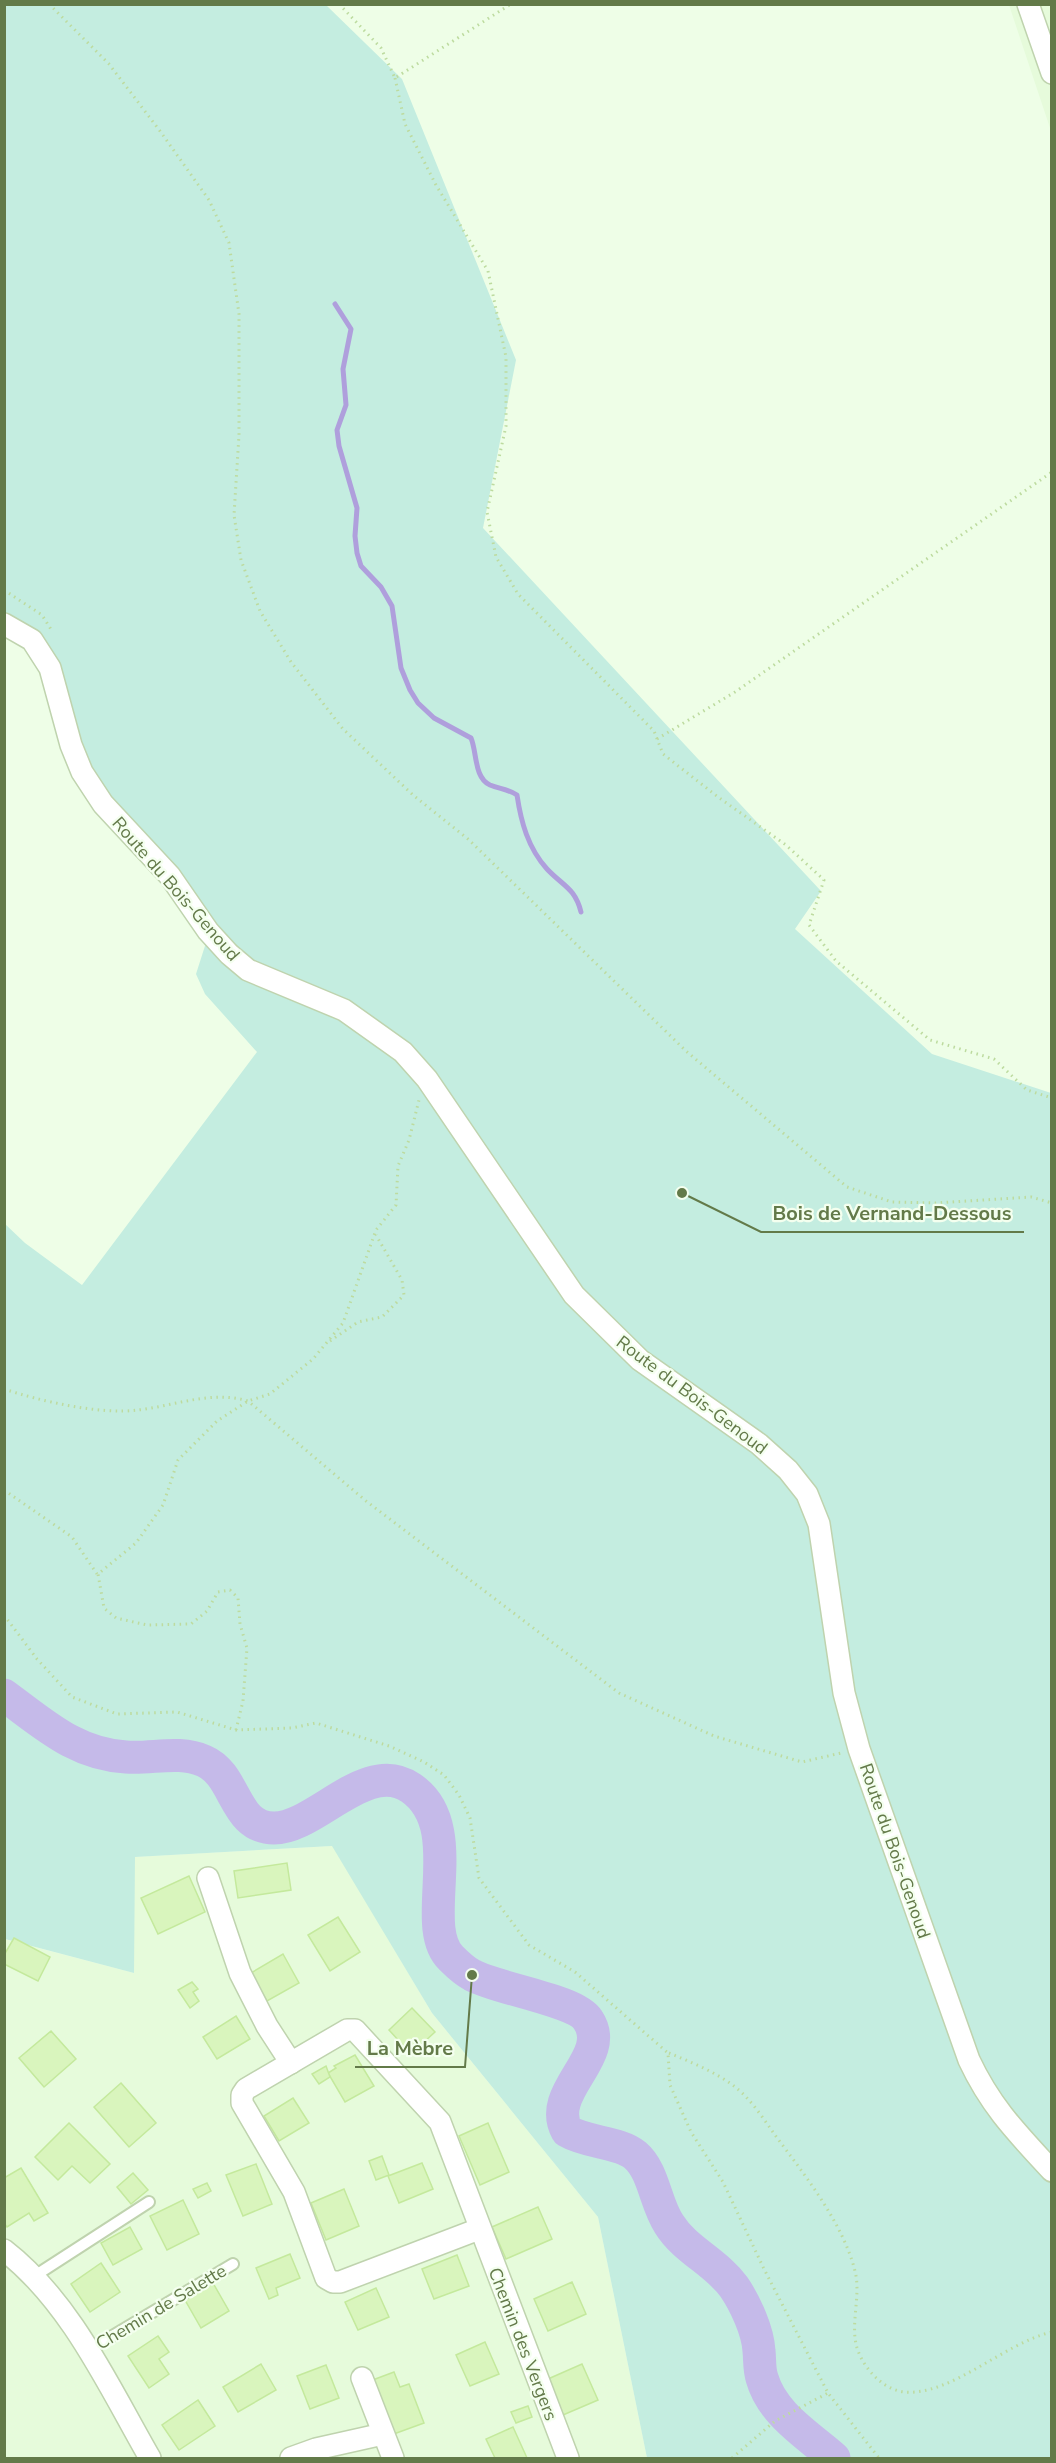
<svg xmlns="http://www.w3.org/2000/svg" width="1056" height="2463" font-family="'Nunito Sans',sans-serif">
	<rect width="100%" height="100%" fill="#eefee7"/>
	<g fill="#e6fbdb">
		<path d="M1009 5H1051V131Z"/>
		<path d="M333 1846 432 2013 598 2217 647 2458H5L4 1939 134 1973V1857Z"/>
	</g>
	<path fill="#c4ede0" d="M5 5H326L402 79 516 360 483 528 821 891 795 929 932 1054 1051 1093V2458H647L598 2217 432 2013 332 1846 135 1857 134 1973 5 1939 4 1223 25 1243 82 1285 257 1052 205 994 196 974 212 924 109 800 89 769 71 712 5 616Z"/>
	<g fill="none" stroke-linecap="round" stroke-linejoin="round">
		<path stroke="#af9fdc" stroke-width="5" d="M335 304 351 329 343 369 346 405 337 430 339 446 357 508 355 536 357 553 361 566 381 587 392 606 401 668 410 690 418 703 434 718 471 738C477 752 474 778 490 785 500 789 508 789 517 795 521 822 528 848 547 869 563 886 575 888 581 912"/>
		<path stroke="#c5bae9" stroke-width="33" d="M4 1695C44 1724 75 1754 126 1757 153 1759 179 1750 204 1761 237 1775 233 1828 274 1828 316 1828 367 1757 411 1788 468 1827 417 1925 451 1958 457 1964 464 1971 472 1975 497 1989 576 2000 588 2020 613 2057 545 2091 567 2131 587 2143 620 2142 635 2155 654 2171 655 2203 669 2224 685 2250 716 2262 734 2287 745 2303 758 2331 759 2351 760 2360 759 2369 762 2378 772 2414 808 2435 834 2458"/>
	</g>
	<g fill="#d9f5bd" stroke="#c4e99c" stroke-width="1.5">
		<path d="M287 1863 291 1890 238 1898 234 1871Z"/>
		<path d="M189 1876 205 1912 158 1934 141 1898Z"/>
		<path d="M338 1917 360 1952 330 1971 308 1935Z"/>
		<path d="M14 1938 50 1957 38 1981 4 1964V1955Z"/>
		<path d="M283 1954 299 1983 267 2001 251 1973Z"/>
		<path d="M192 1982 198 1989 193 1992 199 2001 190 2008 178 1990Z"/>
		<path d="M412 2008 435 2032 411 2054 389 2030Z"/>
		<path d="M236 2016 250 2039 217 2059 203 2037Z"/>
		<path d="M51 2031 76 2059 44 2087 19 2058Z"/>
		<path d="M355 2055 374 2086 345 2102 328 2073 336 2068 334 2066Z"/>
		<path d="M326 2066 330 2077 319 2084 312 2074Z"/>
		<path d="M121 2083 156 2123 129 2147 94 2107Z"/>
		<path d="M293 2098 309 2123 279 2141 264 2116Z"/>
		<path d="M69 2123 110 2164 90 2183 72 2166 58 2180 35 2157Z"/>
		<path d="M488 2123 509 2172 480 2185 459 2136Z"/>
		<path d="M382 2156 389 2175 376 2180 369 2161Z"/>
		<path d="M422 2163 433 2189 399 2203 388 2176Z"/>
		<path d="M256 2164 272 2204 243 2216 226 2175Z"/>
		<path d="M21 2168 48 2213 34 2221 29 2213 7 2227 4 2223V2178Z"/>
		<path d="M133 2173 148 2190 131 2204 117 2187Z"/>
		<path d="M207 2183 211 2191 198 2198 193 2189Z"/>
		<path d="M344 2189 359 2226 326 2240 311 2203Z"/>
		<path d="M183 2200 199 2234 167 2250 150 2216Z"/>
		<path d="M538 2207 552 2239 506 2259 492 2227Z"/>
		<path d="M130 2227 142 2249 113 2265 101 2243Z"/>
		<path d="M290 2254 300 2278 276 2288 278 2295 269 2299 256 2268Z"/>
		<path d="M457 2255 469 2286 434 2299 422 2269Z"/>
		<path d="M101 2263 120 2292 90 2312 71 2284Z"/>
		<path d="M572 2282 586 2314 548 2331 534 2299Z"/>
		<path d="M213 2283 229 2311 201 2328 185 2300Z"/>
		<path d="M376 2288 389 2317 358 2330 345 2302Z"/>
		<path d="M158 2336 169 2352 159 2359 169 2374 149 2388 128 2356Z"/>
		<path d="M485 2342 499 2374 470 2386 456 2355Z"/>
		<path d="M261 2364 276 2390 238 2412 223 2387Z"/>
		<path d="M582 2364 598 2400 563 2415 548 2379Z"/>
		<path d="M326 2365 339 2398 310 2409 297 2376Z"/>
		<path d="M394 2372 400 2387 409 2384 424 2423 391 2435 370 2381Z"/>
		<path d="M198 2400 215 2426 179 2450 162 2425Z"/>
		<path d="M528 2406 532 2417 516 2423 511 2412Z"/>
		<path d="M513 2427 527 2458H495L486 2439Z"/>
	</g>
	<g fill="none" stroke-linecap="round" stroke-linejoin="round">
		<g stroke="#bfd3ae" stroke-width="14">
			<g id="service">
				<path d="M33 2277 149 2202"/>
				<path d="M89 2350 233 2264"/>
			</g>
		</g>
		<g stroke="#bfd3ae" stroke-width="24">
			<g id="minor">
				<path d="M1028 4 1052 73"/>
				<path d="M4 624 32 640 50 668 71 745 82 772 103 804 170 876 208 931 229 954 248 970 344 1010 403 1052 427 1079 574 1295 640 1360 759 1444 788 1470 807 1494 819 1524 844 1693 859 1749 969 2060C991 2107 1017 2133 1052 2171"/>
				<path d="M208 1878 240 1973 267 2026 291 2063"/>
				<path d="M479 2229 340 2282H333L326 2278 294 2192 242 2103V2095L246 2089 347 2030H355L440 2122 568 2458"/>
				<path d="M4 2250C71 2302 109 2387 150 2458"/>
				<path d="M362 2378 393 2458"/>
				<path d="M291 2458 316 2449 383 2434"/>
			</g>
		</g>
		<g stroke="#bddb9f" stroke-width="3" stroke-dasharray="1.5 4.5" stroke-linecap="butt">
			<path d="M49 4 109 64 160 131 209 200 229 243 239 314V435L234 515 241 560 260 611 291 662 343 729 413 795 468 839 686 1051 847 1187 892 1202 936 1203 1031 1197 1052 1203"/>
			<path d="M339 4 381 48 395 78 511 4"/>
			<path d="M395 78 405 124 436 185 488 271 506 357V426L487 512 496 557 518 594 654 731 663 754 718 797 786 845 824 880 809 925 836 961 930 1040 994 1059 1027 1090 1052 1098"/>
			<path d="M4 590 42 615 52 631"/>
			<path d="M657 739 735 692 1052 472"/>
			<path d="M330 1341 358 1322 382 1317 404 1295 402 1280 376 1235"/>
			<path d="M4 1389C40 1401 100 1415 138 1410 174 1406 211 1390 248 1401L366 1501 619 1693 714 1736 802 1762 841 1753"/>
			<path d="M4 1490 72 1537 97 1574"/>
			<path d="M4 1615 37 1659 72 1697 117 1714 177 1712 236 1730 292 1728 316 1723 389 1746 424 1762 444 1775 459 1795 470 1818 479 1878 529 1945 575 1972 668 2053 670 2085 691 2132 723 2182 764 2269 828 2393 879 2458"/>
			<path d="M236 1730 243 1701 247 1648 240 1624 238 1598 230 1590 218 1592 207 1611 191 1624 147 1625 116 1618 104 1608 98 1574 136 1543 163 1505 178 1460 217 1421 248 1401 270 1394 313 1359 343 1323 376 1230 396 1205 398 1166 409 1140 419 1100"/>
			<path d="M669 2053C691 2062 715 2072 734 2086 750 2098 763 2118 775 2135 804 2174 843 2223 855 2271 861 2294 851 2321 856 2344 861 2366 882 2390 905 2392 951 2396 1006 2342 1052 2332"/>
			<path d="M732 2458 775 2421 828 2393"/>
		</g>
		<use href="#service" stroke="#fff" stroke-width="10"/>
		<use href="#minor" stroke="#fff" stroke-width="21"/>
	</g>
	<g text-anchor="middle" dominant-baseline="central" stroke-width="4.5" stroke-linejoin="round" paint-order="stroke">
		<g font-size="18" fill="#637a49" stroke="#f4ffef">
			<text transform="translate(176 889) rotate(49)">Route du Bois-Genoud</text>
			<text transform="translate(692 1395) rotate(37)">Route du Bois-Genoud</text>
			<text transform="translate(895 1851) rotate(71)">Route du Bois-Genoud</text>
			<text transform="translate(161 2307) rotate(-31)">Chemin de Salette</text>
			<text transform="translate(523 2344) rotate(69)">Chemin des Vergers</text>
		</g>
	</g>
	<path fill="none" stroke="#637a49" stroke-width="2" d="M682 1193L761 1232H1024M472 1975L465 2067H355"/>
	<g fill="#637a49" stroke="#f4ffef" stroke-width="2">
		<circle cx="682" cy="1193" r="6"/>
		<circle cx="472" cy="1975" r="6"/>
	</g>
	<g font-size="20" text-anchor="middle" font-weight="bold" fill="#637a49" stroke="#f4ffef" stroke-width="4.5" stroke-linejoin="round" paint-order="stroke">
		<text x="892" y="1220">Bois de Vernand-Dessous</text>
		<text x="410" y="2055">La Mèbre</text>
	</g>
	<rect width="1056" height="2463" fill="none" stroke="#637a49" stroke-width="12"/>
</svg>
